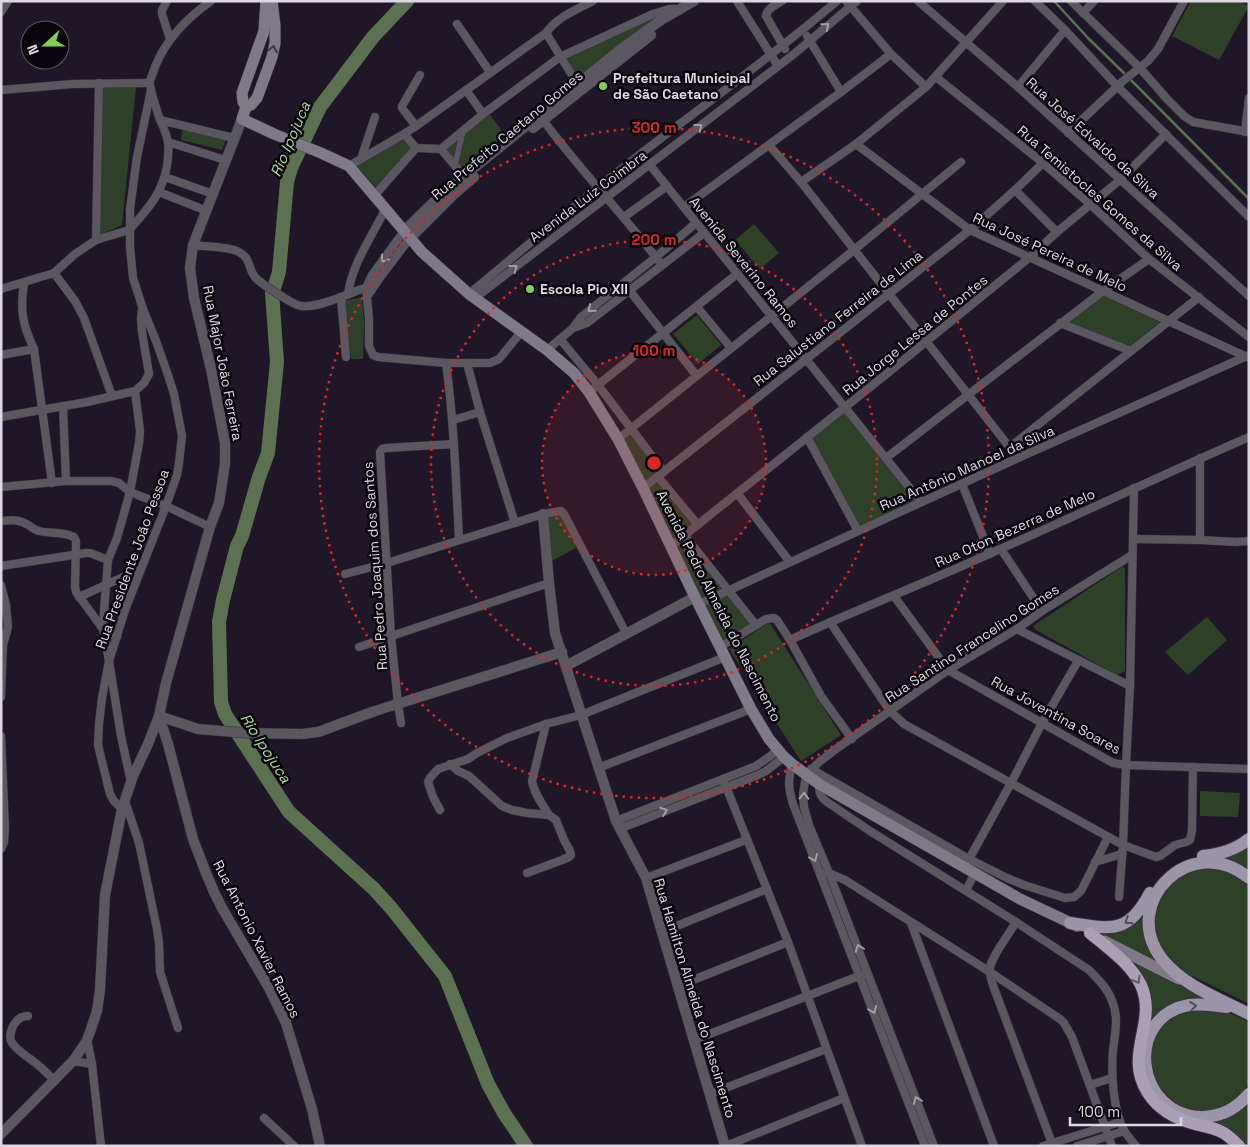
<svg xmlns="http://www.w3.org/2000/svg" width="1250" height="1147" font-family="'Space Grotesk',sans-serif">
	<rect width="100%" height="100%" fill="#1f1728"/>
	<g fill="#2f4028">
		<path d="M1191 1H1239L1249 6 1219 60 1172 36Z"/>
		<path d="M656 11 662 20 577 81 559 56Z"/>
		<path d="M102 87H136L122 225 100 235Z"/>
		<path d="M489 113 507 138 466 173 445 149Z"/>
		<path d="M182 130 226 139 222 150 181 140Z"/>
		<path d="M403 139 412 150 376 188 357 166Z"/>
		<path d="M754 224 779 253 760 269 735 240Z"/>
		<path d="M1102 295 1160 322 1129 347 1069 322Z"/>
		<path d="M362 297 364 323 363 359H351L343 301Z"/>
		<path d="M697 315 721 345 698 364 673 334Z"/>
		<path d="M845 407 921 502 858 531 807 437Z"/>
		<path d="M630 427 664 471 658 475 696 526 685 535 755 625 720 647 615 439Z"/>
		<path d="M559 508 581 545 550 562 547 511Z"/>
		<path d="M1123 566 1125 569V671L1117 675 1036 630 1033 626Z"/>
		<path d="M1207 617 1227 640 1188 675 1165 652Z"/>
		<path d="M769 622 841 735 801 761 729 649Z"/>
		<path d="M1200 791 1240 793 1238 817 1200 816Z"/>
		<path d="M1249 842V874L1222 860 1223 856Z"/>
		<path d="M1214 866 1237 874 1249 886V1004L1180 970 1162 951 1155 936 1154 916 1160 893 1175 876Z"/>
		<path d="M1151 900 1145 919 1165 967 1091 930 1111 931Z"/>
		<path d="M1128 958 1207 998 1189 999 1147 1032 1149 997Z"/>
		<path d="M1201 1008 1225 1011 1249 1022V1082L1241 1095 1224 1107 1203 1113 1187 1111 1168 1101 1153 1083 1150 1043 1163 1022 1181 1011Z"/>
		<path d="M1249 1098V1146H1241L1212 1120Z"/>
	</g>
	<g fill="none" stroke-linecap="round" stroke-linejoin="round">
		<path stroke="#5b7151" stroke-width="2.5" d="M1054 1 1088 38 1129 78 1249 199"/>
		<g stroke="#5b7151" stroke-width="14">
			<path d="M274 288 279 272 287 182 291 168 320 107 373 37 407 1"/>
			<path d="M272 292 277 362 268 453 259 477 242 536 237 546 223 600 219 622 221 702 225 714 289 812 374 889 392 909 445 976 488 1084 504 1113 526 1146"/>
		</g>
		<g stroke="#393242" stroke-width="7">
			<path id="pedestrian" d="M455 165 463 131"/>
		</g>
		<g stroke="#393242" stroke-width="9">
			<g id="minor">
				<path d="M167 1 162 10V14L170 39"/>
				<path d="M737 1 778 66"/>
				<path d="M782 1C776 5 767 8 766 16L785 49"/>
				<path d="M846 1 891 54 926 87"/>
				<path d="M918 1 1018 87 1249 296"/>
				<path d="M1035 1 1065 30 1118 87 1249 217"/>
				<path d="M1071 1 1140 68 1167 99 1184 116 1193 122 1249 132"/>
				<path d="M1 12 8 1"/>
				<path d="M1083 13 1094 1"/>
				<path d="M457 24 490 72"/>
				<path d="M546 33 580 88"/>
				<path d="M807 36 841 92"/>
				<path d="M936 77 1043 163 1090 204 1149 259 1249 337"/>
				<path d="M1018 87 1065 30"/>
				<path d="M1 90 73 84 149 83"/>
				<path d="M466 90 483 114"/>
				<path d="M540 116C578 168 623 214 662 265"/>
				<path d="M160 120 234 138"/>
				<path d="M416 126 402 108V106L420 75"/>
				<path d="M1245 132 1249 98"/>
				<path d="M1068 133 1123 81 1148 61 1158 49 1184 1"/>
				<path d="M404 134 416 148 441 149"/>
				<path d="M168 142 225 160"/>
				<path d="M856 144 970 230 1247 357"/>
				<path d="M769 145 801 182 1018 458"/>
				<path d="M441 149 483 114 560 57 653 14 669 9H678L679 11"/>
				<path d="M441 149 467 180"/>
				<path d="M641 154 921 502"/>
				<path d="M361 159 375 117"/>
				<path d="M349 166 404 134 416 126 546 33C557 17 576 10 593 1"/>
				<path d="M165 177 213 194"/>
				<path d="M801 182 856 144 926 87 1003 1"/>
				<path d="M1015 190 1057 232"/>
				<path d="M159 192 207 211"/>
				<path d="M374 196 416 148"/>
				<path d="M684 207 841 92 891 54"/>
				<path d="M624 217 667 186"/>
				<path d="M129 230C148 209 162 194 167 166 168 159 169 150 168 143 167 133 161 123 158 114 156 106 149 89 150 81 151 77 154 71 155 67 166 39 187 18 211 1"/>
				<path d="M404 231 372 275 366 288 369 319V346L373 355 378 357 446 363H490L499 359 522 331"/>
				<path d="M96 240 99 83"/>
				<path d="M193 245C206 247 227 246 239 252 251 258 248 269 255 277 260 283 293 305 301 306 314 308 336 299 349 294 357 291 363 287 371 289"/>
				<path d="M54 273 75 301 84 318 112 396"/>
				<path d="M24 283C20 309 22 324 34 349L52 483"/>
				<path d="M626 286 696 375"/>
				<path d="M1 289 54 273 75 254 96 240 129 230"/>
				<path d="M348 294C352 264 372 236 386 208"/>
				<path d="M369 294 379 279 410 238"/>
				<path d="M469 294C526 246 584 198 643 152 708 102 775 54 837 1"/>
				<path d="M341 297 346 357"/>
				<path d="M475 298 794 54 857 1"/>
				<path d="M697 307 731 348"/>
				<path d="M1060 323 1131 351"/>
				<path d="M573 328 581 317 656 257 696 223"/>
				<path d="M560 339 598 385 664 472"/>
				<path d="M547 350 573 328 587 323 704 233"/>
				<path d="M1 355 34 349"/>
				<path d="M446 363C454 422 456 481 459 540"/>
				<path d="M467 363 480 412 515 523"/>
				<path d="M589 392 737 274"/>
				<path d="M63 406 66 481"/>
				<path d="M1 417 87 402 135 391 144 383 149 374 142 332 141 319 142 310"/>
				<path d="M453 420 480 412"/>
				<path d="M807 437 858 531"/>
				<path d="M618 439 854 250 961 162"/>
				<path d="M1010 447 1199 297"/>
				<path d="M886 458 1103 291 1149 259"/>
				<path d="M1200 458V540"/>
				<path d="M658 477 698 525"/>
				<path d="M962 484 990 554"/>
				<path d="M1 487 66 481H111L119 483 130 492 166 506 210 527"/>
				<path d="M643 488 970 230 1015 190 1043 163"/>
				<path d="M737 493 790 562"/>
				<path d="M1 521C11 520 20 519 28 525 32 527 34 530 39 531 50 534 63 531 74 537L76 541 75 587 76 592 103 629 117 637"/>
				<path d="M685 536 756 625"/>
				<path d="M1133 539 1200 540 1236 542 1249 541"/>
				<path d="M671 546 879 380 1030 257 1057 232 1120 180 1166 134"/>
				<path d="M1001 549 1042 611"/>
				<path d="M1 566 86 553H90L108 560"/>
				<path d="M345 574 387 563 543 514 561 511 564 514 626 633"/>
				<path d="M1 585 6 605 8 627 3 645 1 697"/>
				<path d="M894 596 948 670 1113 763 1126 765 1249 769"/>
				<path d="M79 597 141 569"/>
				<path d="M699 604 1018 458 1249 355"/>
				<path d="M830 622 890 711 904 724 1123 845 1156 857 1160 856 1175 845 1186 842 1190 840 1192 831 1193 767"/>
				<path d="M1017 629 1130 686"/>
				<path d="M790 640C856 610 923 584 989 554 1076 516 1162 475 1249 437"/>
				<path d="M359 647 549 583"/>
				<path d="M720 647 766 619 774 618 777 620 790 640 821 696 852 739"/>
				<path d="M401 723 398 704 391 636 380 452 382 449 386 448 454 444"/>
				<path d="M546 724 532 781C534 793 542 804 549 815"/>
				<path d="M1 736 5 828 4 842 1 849"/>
				<path d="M450 764 458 771 469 776 502 806 512 810 527 813 549 815 556 820 564 840 570 851 571 855 569 857 562 860 527 873"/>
				<path d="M792 764C788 781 788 787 793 804L925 1146"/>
				<path d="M598 768 751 709"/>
				<path d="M811 769 969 859 1007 878 1024 885 1065 898 1074 897 1081 891 1108 837"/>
				<path d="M723 779 788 942 862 1146"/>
				<path d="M131 782 121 736 109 661 125 610 166 506 177 475 179 463 182 436 174 394 168 375 156 341 143 309 133 278 130 247V209L137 157 151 90"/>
				<path d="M819 784C819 792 820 797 827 802L870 831 1016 922 1089 970C1098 979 1108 989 1112 1001 1119 1016 1115 1034 1113 1050 1111 1072 1113 1111 1124 1130 1127 1136 1132 1141 1136 1146"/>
				<path d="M125 801 139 843 157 929 159 943 160 972 178 1028"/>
				<path d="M122 809 114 801 110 794 98 745 99 724 102 698 109 661 103 629 104 611 108 560 117 538 130 492 139 443 140 431 135 391"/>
				<path d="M440 810 433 797 428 782 430 778 438 769 468 759 477 753 507 738 546 724 581 715 725 657"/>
				<path d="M616 821 756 766 769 757 778 750"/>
				<path d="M619 829 758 775 766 771 784 757"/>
				<path d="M1095 862 1122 854"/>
				<path d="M967 863 1011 783 1042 723 1078 661"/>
				<path d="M820 874 829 873 845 880 990 972 1060 1019 1064 1023 1072 1037 1112 1146"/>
				<path d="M646 878 746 840"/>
				<path d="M966 890 975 873"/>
				<path d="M1119 897 1123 845 1126 765 1130 686 1134 488"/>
				<path d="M1016 922C1010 933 991 957 990 968 989 975 992 982 994 988L1053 1146"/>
				<path d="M911 923 994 1146"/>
				<path d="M662 932 767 889"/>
				<path d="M678 986 788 942"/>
				<path d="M28 1016C20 1016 17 1020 13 1026 11 1031 9 1036 11 1041 16 1051 30 1058 38 1065 44 1070 49 1075 55 1081"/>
				<path d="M87 1039 92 1064 101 1146"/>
				<path d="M694 1040 864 974"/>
				<path d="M73 1061 92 1064"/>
				<path d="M1090 1085 1112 1078"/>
				<path d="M710 1094 826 1049"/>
				<path d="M264 1118 294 1146"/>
				<path d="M726 1146 844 1098"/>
				<path d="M934 1146 829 873 809 825 804 807 803 794 806 775 819 762 836 749 948 670 1017 629 1042 611 1132 555"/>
				<path d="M1043 1146 1120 1122"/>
				<path d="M1077 1146 1124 1131"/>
			</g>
		</g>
		<g stroke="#393242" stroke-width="11">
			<g id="tertiary">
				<path d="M533 128 651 35"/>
				<path d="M404 231 442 194 464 176 621 49 661 20 694 1"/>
				<path d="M410 238 453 195 474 177"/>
				<path d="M543 514 549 583 555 633 616 821 646 878 725 1146"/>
				<path d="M566 666 695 597"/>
				<path d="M159 716 168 744 193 839 206 873 214 892 222 908 269 988 286 1023 312 1109 320 1146"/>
				<path d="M159 716 198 729 246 733 302 734 318 732 375 711 562 652"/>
				<path d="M1 1134 73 1061 86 1042 90 1032 97 1011 100 990 105 895 122 809 133 776 148 744 159 716 166 683 190 598 210 527 219 503 222 484 225 463V443L211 369 194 298 190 268 193 245 242 119"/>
			</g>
		</g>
		<g stroke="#393242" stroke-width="12">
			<g id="secondary">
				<path d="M266 1 264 31 242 93 243 102 246 107 242 119 274 134 321 153 349 166 422 252 469 294 547 350 574 373 589 392 618 439 643 488 695 597 751 709 769 739 784 757 792 764 819 784 1020 899 1077 926"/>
				<path d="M246 107 251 105 257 98 272 57 275 43V26L272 1"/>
				<path d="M1104 941 1179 979"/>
			</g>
		</g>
		<g stroke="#393242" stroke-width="14">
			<g id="primary">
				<path d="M1203 856C1221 854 1235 850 1249 839"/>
				<path d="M1249 878C1192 830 1118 903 1162 959 1185 987 1218 998 1249 1014"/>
				<path d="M1070 923C1111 929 1128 935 1150 893"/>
				<path d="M1227 1007C1215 1006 1202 1003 1189 1005 1123 1017 1135 1116 1202 1117 1222 1117 1237 1108 1249 1094"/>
			</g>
		</g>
		<g stroke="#393242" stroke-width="14">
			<path id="trunk" d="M1090 933C1109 949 1130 963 1141 985 1158 1023 1123 1054 1148 1093 1159 1110 1176 1119 1195 1124 1205 1126 1215 1128 1224 1133 1230 1137 1234 1141 1239 1146"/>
		</g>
		<use href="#pedestrian" stroke="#5b5760" stroke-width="5.5"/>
		<use href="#minor" stroke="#5b5760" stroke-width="8"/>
		<use href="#tertiary" stroke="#5b5760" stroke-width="10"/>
		<use href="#secondary" stroke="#807a88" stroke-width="11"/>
		<use href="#primary" stroke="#9c94a7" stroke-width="12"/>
		<use href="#trunk" stroke="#a9a0b5" stroke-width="12"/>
	</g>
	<defs><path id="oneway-chevron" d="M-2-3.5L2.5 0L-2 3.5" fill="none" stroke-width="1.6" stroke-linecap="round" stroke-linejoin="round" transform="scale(1.25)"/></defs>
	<g stroke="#a29da8">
		<use href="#oneway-chevron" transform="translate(826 26) rotate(-40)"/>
		<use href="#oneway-chevron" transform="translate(699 127) rotate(-38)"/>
		<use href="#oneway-chevron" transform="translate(384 259) rotate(126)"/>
		<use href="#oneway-chevron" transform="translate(514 268) rotate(-37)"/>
		<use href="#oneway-chevron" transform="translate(591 309) rotate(141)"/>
		<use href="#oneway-chevron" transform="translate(804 796) rotate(-89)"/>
		<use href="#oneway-chevron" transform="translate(664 811) rotate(-21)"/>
		<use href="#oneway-chevron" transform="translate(814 858) rotate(68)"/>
		<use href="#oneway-chevron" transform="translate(859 948) rotate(-111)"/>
		<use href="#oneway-chevron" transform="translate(873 1010) rotate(69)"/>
		<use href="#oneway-chevron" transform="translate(917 1100) rotate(-111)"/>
	</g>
	<use stroke="#3d3a43" href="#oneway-chevron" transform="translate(273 49) rotate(-79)"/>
	<g stroke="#524c59">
		<use href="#oneway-chevron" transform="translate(1128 921) rotate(147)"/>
		<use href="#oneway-chevron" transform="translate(1193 1006) rotate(-7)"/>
	</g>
	<use stroke="#605a68" href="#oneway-chevron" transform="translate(1137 980) rotate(60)"/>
	<circle cx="654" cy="463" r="112" fill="#d62828" fill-opacity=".12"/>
	<g fill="none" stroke="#d62828" stroke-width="2.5" stroke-dasharray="2.5 5">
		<circle cx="654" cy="463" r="112"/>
		<circle cx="654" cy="463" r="223"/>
		<circle cx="654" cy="463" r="335"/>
	</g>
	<g fill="#7ed053" stroke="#07050b" stroke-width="2">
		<circle cx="603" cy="86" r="5"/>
		<circle cx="530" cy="289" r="5"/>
	</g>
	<g text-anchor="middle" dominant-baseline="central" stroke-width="5" stroke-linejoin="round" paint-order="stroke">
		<g font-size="14" font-weight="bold" fill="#dcd7e3" stroke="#07050b" text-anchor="start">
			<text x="613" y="78">Prefeitura Municipal<tspan x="613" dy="16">de São Caetano</tspan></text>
			<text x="540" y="289">Escola Pio XII</text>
		</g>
		<g font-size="14" fill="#dcd7e3" stroke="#07050b">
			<text transform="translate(507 135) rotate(-40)">Rua Prefeito Caetano Gomes</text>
			<text transform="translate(1093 138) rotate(42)">Rua José Edvaldo da Silva</text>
			<text transform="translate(588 196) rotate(-37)">Avenida Luiz Coimbra</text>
			<text transform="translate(1100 198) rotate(41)">Rua Temistocles Gomes da Silva</text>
			<text transform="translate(1050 252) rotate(25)">Rua José Pereira de Melo</text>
			<text transform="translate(744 262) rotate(51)">Avenida Severino Ramos</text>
			<text transform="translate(838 318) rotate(-38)">Rua Salustiano Ferreira de Lima</text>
			<text transform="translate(915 335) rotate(-39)">Rua Jorge Lessa de Pontes</text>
			<text transform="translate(223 363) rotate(79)">Rua Major João Ferreira</text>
			<text transform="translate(967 468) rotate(-24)">Rua Antônio Manoel da Silva</text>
			<text transform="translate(1015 528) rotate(-24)">Rua Oton Bezerra de Melo</text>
			<text transform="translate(132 559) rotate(-70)">Rua Presidente João Pessoa</text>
			<text transform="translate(375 566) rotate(-94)">Rua Pedro Joaquim dos Santos</text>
			<text transform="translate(719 606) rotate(63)">Avenida Pedro Almeida do Nascimento</text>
			<text transform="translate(972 643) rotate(-33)">Rua Santino Francelino Gomes</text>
			<text transform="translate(1056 715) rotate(29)">Rua Joventina Soares</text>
			<text transform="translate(257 939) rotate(63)">Rua Antonio Xavier Ramos</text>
			<text transform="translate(695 998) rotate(73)">Rua Hamilton Almeida do Nascimento</text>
		</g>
		<g font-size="15" font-style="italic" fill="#acd29b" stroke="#07050b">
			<text transform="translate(290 139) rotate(-67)">Rio Ipojuca</text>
			<text transform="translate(266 748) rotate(57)">Rio Ipojuca</text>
		</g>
	</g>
	<circle cx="654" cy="463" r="8" fill="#d62828" stroke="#07050b" stroke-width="2.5"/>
	<g font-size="15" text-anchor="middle" font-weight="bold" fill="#d62828" stroke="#07050b" stroke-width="5" stroke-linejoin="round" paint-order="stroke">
		<text x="654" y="133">300 m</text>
		<text x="654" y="245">200 m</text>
		<text x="654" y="356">100 m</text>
	</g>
	<rect width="1250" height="1147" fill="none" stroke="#dcd7e3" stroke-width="5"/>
	<g transform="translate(45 45) rotate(249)"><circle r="24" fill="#07050b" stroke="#5c5961"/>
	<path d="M0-4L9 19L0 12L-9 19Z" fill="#7ed053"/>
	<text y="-8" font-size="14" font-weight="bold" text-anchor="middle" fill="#dcd7e3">N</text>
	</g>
	<path d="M1070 1117v8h111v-8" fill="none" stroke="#dcd7e3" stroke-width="2.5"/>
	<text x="1078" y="1117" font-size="15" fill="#dcd7e3" stroke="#07050b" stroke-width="4" paint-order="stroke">100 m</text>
</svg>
